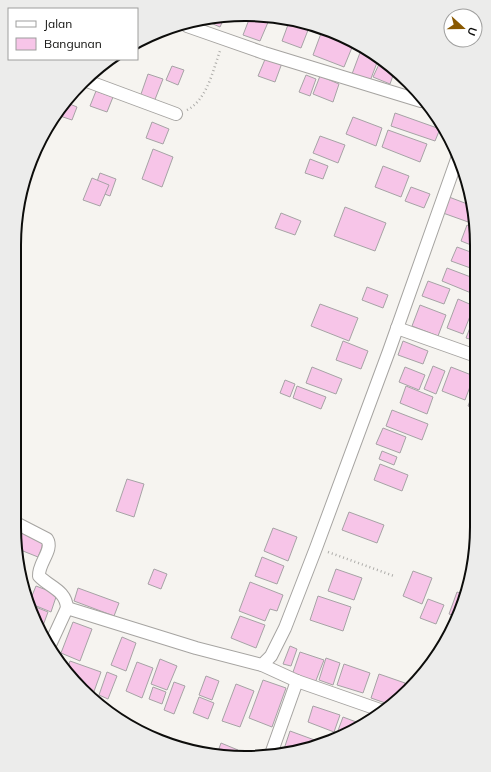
<svg xmlns="http://www.w3.org/2000/svg" width="491" height="772" font-family="Mulish,sans-serif">
	<rect width="100%" height="100%" fill="#f6f4f0"/>
	<g fill="#f7c5e8" stroke="#a6a3a5">
		<path d="M225 16 220 27 206 21Z"/>
		<path d="M250 17 269 20 260 41 243 35Z"/>
		<path d="M289 22 310 25 301 48 282 41Z"/>
		<path d="M323 28 353 45 344 67 313 55Z"/>
		<path d="M361 50 378 60 370 81 352 74Z"/>
		<path d="M266 57 282 63 275 82 258 76Z"/>
		<path d="M380 62 395 70 390 84 373 77Z"/>
		<path d="M172 66 184 70 178 85 166 80Z"/>
		<path d="M148 74 163 79 154 102 140 97Z"/>
		<path d="M306 75 316 79 310 96 299 92Z"/>
		<path d="M320 76 339 84 333 102 313 94Z"/>
		<path d="M409 86 417 95 407 92Z"/>
		<path d="M96 91 113 97 107 112 90 106Z"/>
		<path d="M65 102 77 107 72 120 57 115Z"/>
		<path d="M395 113 440 129 435 141 391 126Z"/>
		<path d="M353 117 382 128 376 146 346 134Z"/>
		<path d="M152 122 169 129 163 144 146 138Z"/>
		<path d="M388 130 427 144 420 162 382 147Z"/>
		<path d="M320 136 345 145 338 163 313 153Z"/>
		<path d="M153 149 173 157 162 187 142 179Z"/>
		<path d="M310 159 328 166 323 179 305 173Z"/>
		<path d="M383 166 409 176 401 197 375 187Z"/>
		<path d="M100 173 116 179 110 196 94 190Z"/>
		<path d="M92 178 109 185 100 206 83 200Z"/>
		<path d="M411 187 430 194 424 208 405 201Z"/>
		<path d="M449 197 470 205 473 218 471 223 443 213Z"/>
		<path d="M345 207 386 223 375 251 334 236Z"/>
		<path d="M281 213 301 221 295 235 275 228Z"/>
		<path d="M467 225 476 229V247L461 241Z"/>
		<path d="M457 247 476 254V270L451 261Z"/>
		<path d="M447 268 476 279V295L442 281Z"/>
		<path d="M428 281 450 289 444 304 422 296Z"/>
		<path d="M367 287 388 295 383 308 362 300Z"/>
		<path d="M458 299 474 306 463 334 447 328Z"/>
		<path d="M320 304 358 318 349 341 311 326Z"/>
		<path d="M420 305 446 315 438 336 412 326Z"/>
		<path d="M476 312V341L466 338Z"/>
		<path d="M343 341 368 351 361 369 336 360Z"/>
		<path d="M403 341 428 351 423 364 398 355Z"/>
		<path d="M433 366 445 371 436 394 424 389Z"/>
		<path d="M312 367 342 379 336 394 306 383Z"/>
		<path d="M405 367 425 375 419 390 399 382Z"/>
		<path d="M451 367 474 376 465 400 442 391Z"/>
		<path d="M285 380 295 384 290 397 280 393Z"/>
		<path d="M476 385V409L468 406Z"/>
		<path d="M297 386 326 397 321 409 293 398Z"/>
		<path d="M406 386 433 397 427 414 400 403Z"/>
		<path d="M392 410 428 424 422 440 386 426Z"/>
		<path d="M383 428 406 437 400 453 376 444Z"/>
		<path d="M382 451 397 457 394 465 379 459Z"/>
		<path d="M380 464 408 475 402 491 374 480Z"/>
		<path d="M127 479 144 484 134 517 116 511Z"/>
		<path d="M349 512 384 525 377 543 342 530Z"/>
		<path d="M273 528 297 537 288 561 264 551Z"/>
		<path d="M18 529 45 541 38 557 18 549 15 535Z"/>
		<path d="M19 557 23 559 20 565Z"/>
		<path d="M262 557 284 566 277 584 255 576Z"/>
		<path d="M154 569 167 574 161 589 148 584Z"/>
		<path d="M336 569 362 578 354 600 328 591Z"/>
		<path d="M413 571 432 578 422 604 403 596Z"/>
		<path d="M250 582 283 595 277 611 270 609 265 621 239 611Z"/>
		<path d="M36 586 57 594 51 612 29 603Z"/>
		<path d="M78 588 119 603 114 616 74 601Z"/>
		<path d="M457 592 465 595 458 617 449 614Z"/>
		<path d="M318 596 351 607 343 631 310 620Z"/>
		<path d="M428 599 444 605 436 624 420 618Z"/>
		<path d="M31 605 48 612 41 631 30 609Z"/>
		<path d="M240 616 265 625 256 648 231 638Z"/>
		<path d="M73 622 92 629 80 661 61 653Z"/>
		<path d="M122 637 136 643 126 671 111 665Z"/>
		<path d="M290 646 297 649 291 666 283 664Z"/>
		<path d="M300 652 324 660 315 683 292 675Z"/>
		<path d="M326 658 340 663 333 685 319 680Z"/>
		<path d="M160 659 177 666 167 690 151 684Z"/>
		<path d="M70 661 101 672 92 697 67 670Z"/>
		<path d="M137 662 153 668 142 698 126 691Z"/>
		<path d="M344 664 370 673 363 693 337 685Z"/>
		<path d="M107 672 117 676 108 699 99 695Z"/>
		<path d="M379 674 405 683 402 695 391 705 371 698Z"/>
		<path d="M206 676 219 681 212 700 199 695Z"/>
		<path d="M263 680 286 688 272 727 249 718Z"/>
		<path d="M174 682 185 686 174 714 164 710Z"/>
		<path d="M236 684 254 691 240 727 222 721Z"/>
		<path d="M153 687 166 692 162 704 149 699Z"/>
		<path d="M199 697 214 703 208 719 193 713Z"/>
		<path d="M313 706 340 715 334 732 308 722Z"/>
		<path d="M343 717 359 723 358 726 336 736Z"/>
		<path d="M290 731 320 742 319 744 306 750 292 751 284 749Z"/>
		<path d="M221 743 238 750 235 757 217 754Z"/>
	</g>
	<g fill="none" stroke-linecap="round" stroke-linejoin="round">
		<g stroke="#a6a4a1" stroke-width="14">
			<g id="minor">
				<path d="M187 26 264 53 421 101"/>
				<path d="M87 81 176 114"/>
				<path d="M397 328 476 356"/>
				<path d="M14 522 47 539C54 550 38 563 39 576 49 587 66 590 67 608"/>
				<path d="M49 647 67 608 196 648 262 665 271 656 285 628 316 548 389 351 457 159"/>
				<path d="M262 665 297 681 383 711"/>
				<path d="M271 754 297 681"/>
			</g>
		</g>
		<g stroke="#adaca9" stroke-width="2.5" stroke-dasharray="1 3" stroke-linecap="butt">
			<path d="M187 110C207 100 213 70 220 51"/>
			<path d="M328 552 394 576"/>
		</g>
		<use href="#minor" stroke="#fff" stroke-width="12"/>
	</g>
	<path d="M0 0H491V772H0ZM245 21H246A224 224 0 0 1 470 245V527A224 224 0 0 1 246 751H245A224 224 0 0 1 21 527V245A224 224 0 0 1 245 21Z" fill="#ececeb" fill-rule="evenodd"/>
	<path fill="none" stroke="#0d0d0b" stroke-width="2" d="M245 21H246A224 224 0 0 1 470 245V527A224 224 0 0 1 246 751H245A224 224 0 0 1 21 527V245A224 224 0 0 1 245 21Z"/>
	<rect x="8" y="8" width="130" height="52" fill="#ffffff" stroke="#9e9e9d"/>
	<rect x="16" y="21" width="20" height="6" fill="#ffffff" stroke="#9e9e9d"/>
	<text x="44" y="28" font-size="12" fill="#0d0d0b">Jalan</text>
	<rect x="16" y="38" width="20" height="12" fill="#f7c5e8" stroke="#9e9e9d"/>
	<text x="44" y="48" font-size="12" fill="#0d0d0b">Bangunan</text>
	<g transform="translate(463 28) rotate(111)"><circle r="19" fill="#ffffff" stroke="#9e9e9d"/>
	<path d="M0-3L7 15L0 10L-7 15Z" fill="#895800"/>
	<text y="-6" font-size="11" font-weight="bold" text-anchor="middle" fill="#0d0d0b">U</text>
	</g>
</svg>
